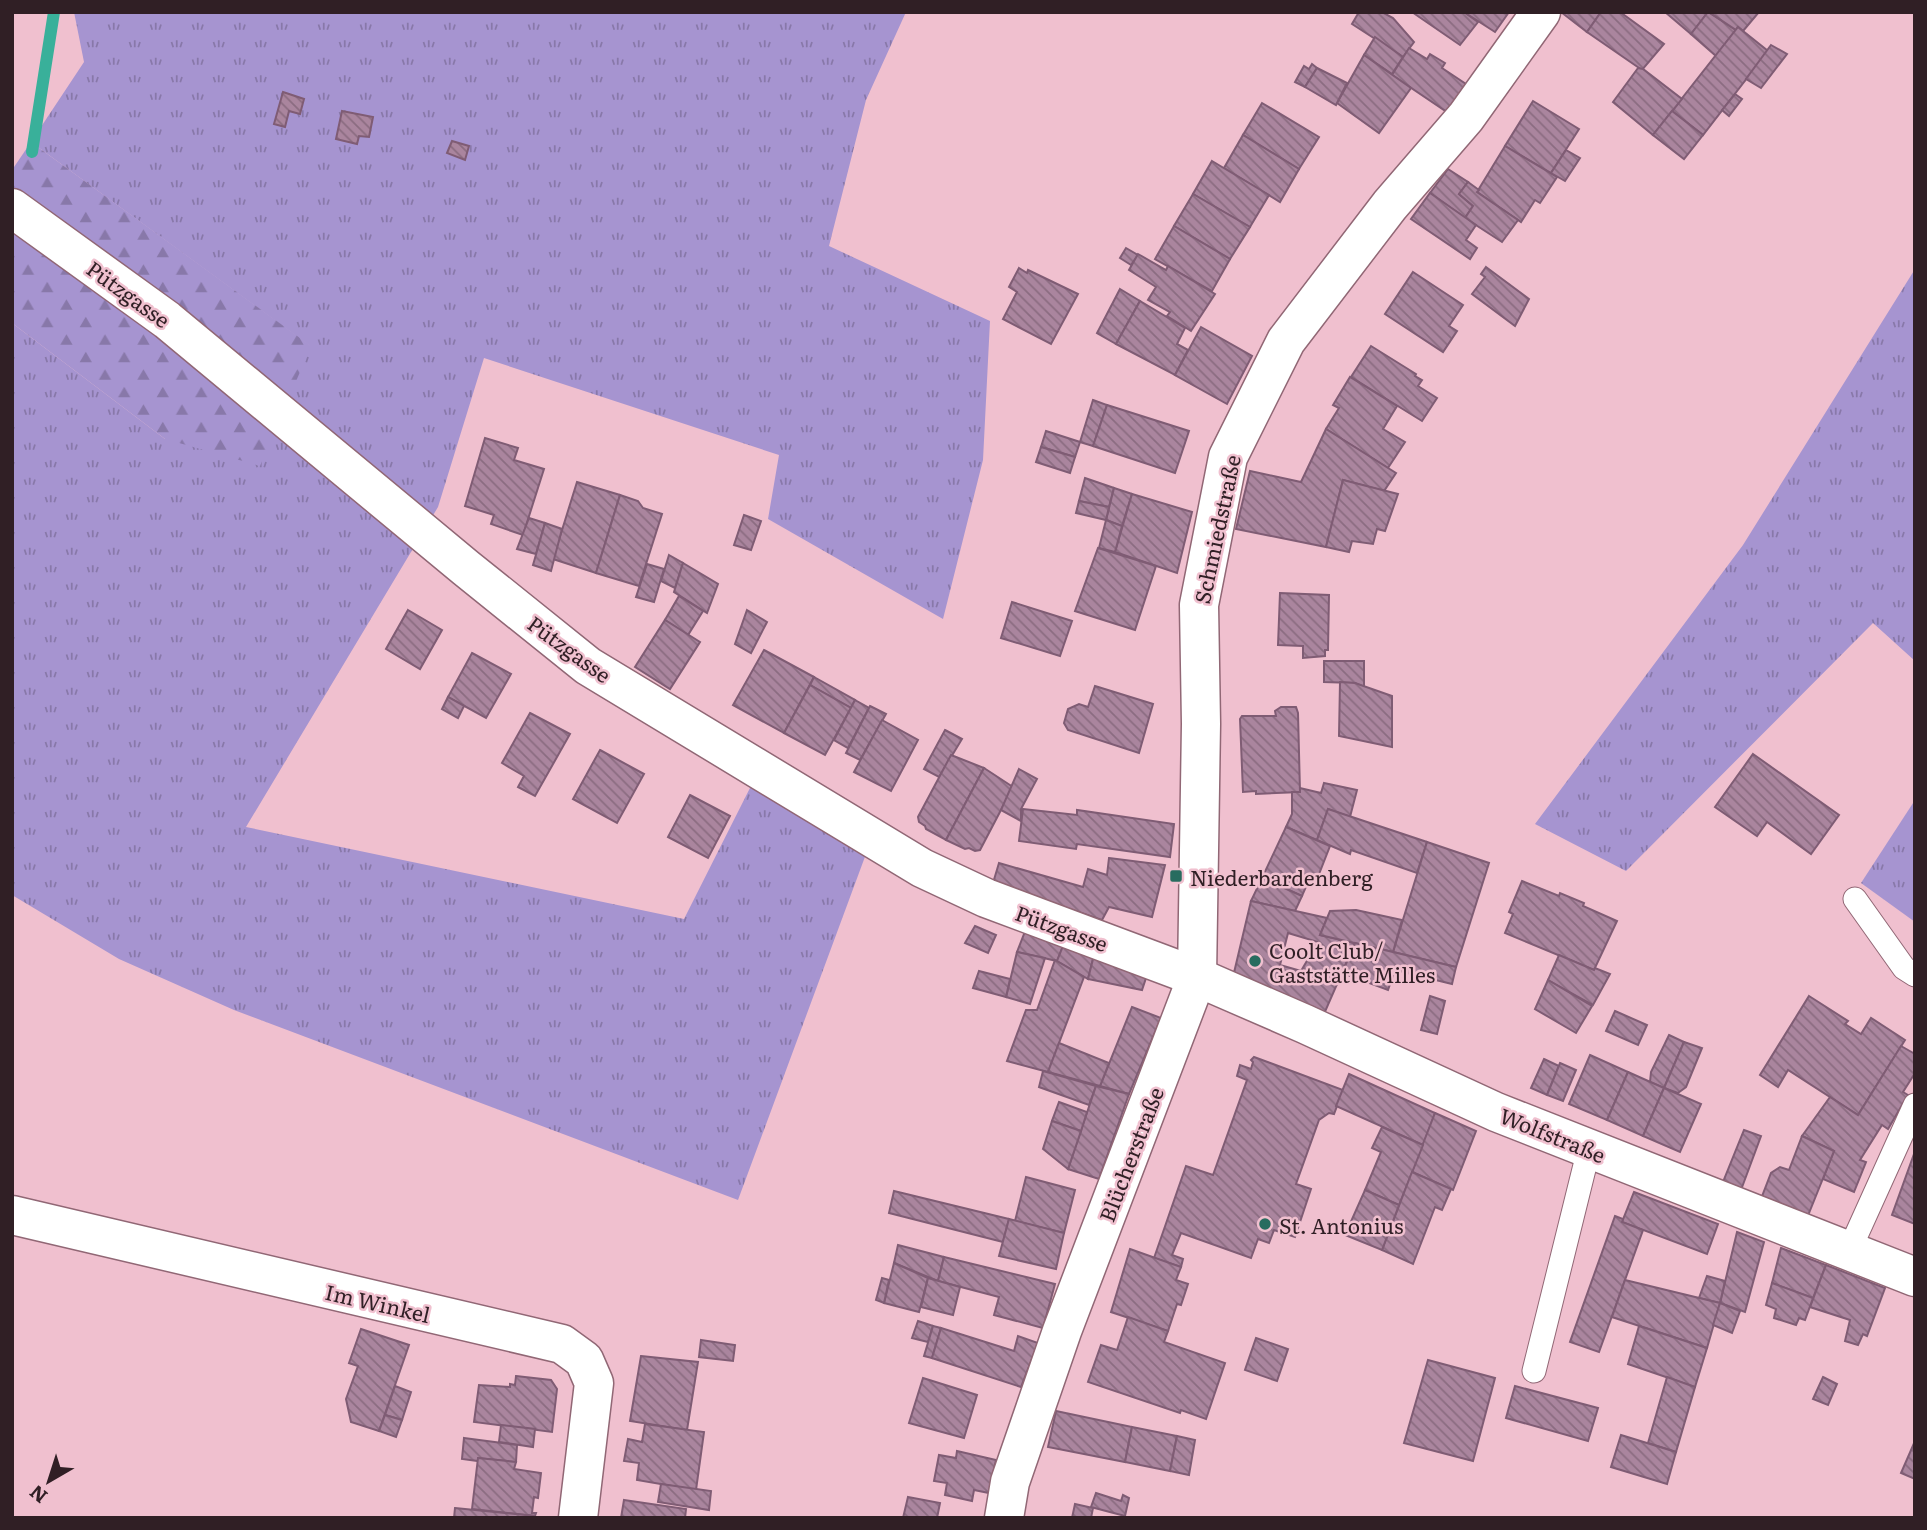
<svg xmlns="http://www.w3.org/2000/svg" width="1927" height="1530" font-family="Literata,serif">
	<defs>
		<pattern id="grass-tufts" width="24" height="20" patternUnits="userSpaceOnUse" patternTransform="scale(1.75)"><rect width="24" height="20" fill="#a694d0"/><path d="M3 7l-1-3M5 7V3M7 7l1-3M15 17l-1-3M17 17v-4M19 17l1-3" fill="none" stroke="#8878a9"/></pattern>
		<pattern id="forest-firs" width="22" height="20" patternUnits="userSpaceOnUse" patternTransform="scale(1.75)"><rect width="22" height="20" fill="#a694d0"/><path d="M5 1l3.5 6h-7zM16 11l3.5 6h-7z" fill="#8878a9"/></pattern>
		<pattern id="building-back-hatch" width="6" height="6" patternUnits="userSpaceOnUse" patternTransform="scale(1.75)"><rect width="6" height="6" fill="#aa859e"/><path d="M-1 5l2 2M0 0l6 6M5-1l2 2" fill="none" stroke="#8b6c81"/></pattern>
	</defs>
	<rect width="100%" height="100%" fill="#f0c0cf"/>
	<g fill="url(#grass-tufts)">
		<path d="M74 12H906L866 100 829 246 990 321 983 460 943 619 768 519 779 455 484 358 438 507 246 827 684 919 753 782 866 854 738 1200 234 1010 119 959 12 895V323L165 439 310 346 31 142 84 62Z"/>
		<path d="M1915 269V661L1873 623 1626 871 1535 824 1743 545Z"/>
		<path d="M1915 800V922L1861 883Z"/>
	</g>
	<path fill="url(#forest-firs)" d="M31 142 311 346 260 466 165 439 12 323V170Z"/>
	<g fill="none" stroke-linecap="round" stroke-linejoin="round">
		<path stroke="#39b09a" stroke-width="12" d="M32 152 54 12"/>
	</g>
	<g fill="url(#building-back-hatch)" stroke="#7f5c74" stroke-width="2" fill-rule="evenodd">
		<path d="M1359 12H1382L1393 18 1414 42 1403 57 1352 24Z"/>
		<path d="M1412 12H1464L1478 22 1460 45Z"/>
		<path d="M1464 12H1509L1495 32Z"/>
		<path d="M1561 12H1601L1587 32Z"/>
		<path d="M1601 12H1620L1664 44 1642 70 1587 32Z"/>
		<path d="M1665 12H1708L1691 34Z"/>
		<path d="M1708 12 1736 30 1716 56 1691 34Z"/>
		<path d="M1709 12H1759L1743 31 1738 27 1736 30Z"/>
		<path d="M1738 27 1768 51 1703 135 1672 111Z"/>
		<path d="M1375 37 1403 57 1392 74 1364 55Z"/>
		<path d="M1771 45 1787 54 1761 88 1746 79Z"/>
		<path d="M1409 48 1427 59 1430 54 1445 63 1442 68 1466 84 1447 112 1392 75Z"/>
		<path d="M1364 55 1411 88 1379 133 1337 103Z"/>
		<path d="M1312 64 1317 68 1305 87 1295 82 1304 66 1309 69Z"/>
		<path d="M1317 68 1347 83 1336 105 1305 87Z"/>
		<path d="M1638 68 1643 69 1682 99 1653 135 1613 102Z"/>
		<path d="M283 92 304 99 300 114 289 111 285 127 274 124Z"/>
		<path d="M1735 94 1742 99 1729 116 1722 110Z"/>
		<path d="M1533 101 1579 129 1551 173 1505 146Z"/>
		<path d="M1262 103 1319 137 1299 169 1243 135Z"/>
		<path d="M342 111 373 117 369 137 359 136 357 144 336 139Z"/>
		<path d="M1672 111 1703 135 1684 159 1653 135Z"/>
		<path d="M1243 135 1299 169 1280 202 1224 168Z"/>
		<path d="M452 141 469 146 465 160 447 153Z"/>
		<path d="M1505 146 1557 177 1540 203 1535 200 1521 222 1477 192Z"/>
		<path d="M1566 150 1580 158 1565 181 1551 173Z"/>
		<path d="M1212 161 1269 195 1250 227 1193 194Z"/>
		<path d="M1448 169 1468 182 1459 194 1473 206 1465 218 1430 193Z"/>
		<path d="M1468 182 1479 190 1477 192 1518 220 1502 242 1465 218 1473 206 1459 194Z"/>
		<path d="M1430 193 1476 225 1466 240 1477 248 1470 259 1411 219Z"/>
		<path d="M1193 194 1250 227 1230 259 1174 226Z"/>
		<path d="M1174 226 1230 259 1212 291 1155 259Z"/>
		<path d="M1126 248 1138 255 1131 265 1120 258Z"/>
		<path d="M1138 254 1166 270 1168 266 1215 294 1191 331 1167 316 1170 312 1148 300 1156 287 1129 270Z"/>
		<path d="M1486 267 1529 299 1515 326 1472 294 1485 277 1481 274Z"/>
		<path d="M1019 268 1027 273 1028 270 1078 294 1051 344 1003 319 1017 292 1009 287Z"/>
		<path d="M1413 272 1463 305 1449 326 1457 331 1443 352 1385 314Z"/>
		<path d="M1120 289 1140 301 1116 344 1097 333Z"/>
		<path d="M1140 301 1185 328 1177 344 1188 350 1175 375 1116 344Z"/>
		<path d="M1201 327 1252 356 1227 404 1175 375Z"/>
		<path d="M1371 346 1416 374 1415 376 1422 380 1418 386 1437 398 1422 421 1351 377Z"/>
		<path d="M1350 377 1397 406 1383 429 1405 442 1388 468 1326 429 1339 408 1333 405Z"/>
		<path d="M1093 400 1107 405 1093 446 1080 442Z"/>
		<path d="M1107 405 1189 431 1175 473 1093 446Z"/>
		<path d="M1326 429 1396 473 1384 491 1343 480 1326 547 1236 529 1250 471 1301 482Z"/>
		<path d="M1046 431 1080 442 1075 457 1041 447Z"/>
		<path d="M485 438 518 448 514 460 544 469 523 535 491 524 494 515 465 506Z"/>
		<path d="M1041 447 1075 457 1070 473 1036 462Z"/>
		<path d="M1085 478 1114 488 1109 507 1079 501Z"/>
		<path d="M1343 480 1398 494 1385 531 1377 529 1373 544 1352 541 1349 552 1326 547Z"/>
		<path d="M577 482 620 495 596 573 553 559Z"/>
		<path d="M1114 488 1132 494 1122 526 1106 520Z"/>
		<path d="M1132 494 1192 512 1177 573 1115 552Z"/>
		<path d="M620 495 638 501 643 508 662 514 639 586 596 573Z"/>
		<path d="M1079 501 1109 507 1106 520 1076 513Z"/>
		<path d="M744 515 761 521 751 550 734 545Z"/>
		<path d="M529 518 545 523 536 554 517 549Z"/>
		<path d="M1106 520 1122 526 1115 552 1099 548Z"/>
		<path d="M545 523 562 529 551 571 533 565Z"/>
		<path d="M1098 548 1156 566 1135 630 1075 611Z"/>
		<path d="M669 555 683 563 675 588 661 581Z"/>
		<path d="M683 563 718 584 707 613 674 592Z"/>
		<path d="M647 564 664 569 654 602 636 597Z"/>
		<path d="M1280 593 1329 595 1328 650H1325V656L1303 658V646L1278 645Z"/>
		<path d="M679 596 703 611 688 635 665 620Z"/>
		<path d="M1012 602 1072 621 1060 656 1001 638Z"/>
		<path d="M408 610 442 630 420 669 386 649Z"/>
		<path d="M747 610 767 622 751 653 735 644Z"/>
		<path d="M665 620 700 642 670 689 635 667Z"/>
		<path d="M764 650 814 677 784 733 733 705Z"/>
		<path d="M472 653 511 674 486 718 448 697Z"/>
		<path d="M1324 661H1364V687L1355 683 1324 682Z"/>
		<path d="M814 677 855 700 851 708 810 685Z"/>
		<path d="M1340 682 1355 683 1392 696V747L1339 736Z"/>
		<path d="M810 685 851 708 825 755 784 733Z"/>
		<path d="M1095 686 1153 704 1139 753 1068 730 1064 723 1068 709 1079 704 1088 707Z"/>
		<path d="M448 697 464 706 458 718 442 709Z"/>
		<path d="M855 700 869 708 848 748 834 740Z"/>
		<path d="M870 706 886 714 860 760 846 753Z"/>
		<path d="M1281 707H1296L1298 713 1300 792 1256 794V791L1243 792 1240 719 1242 716H1276L1275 711Z"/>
		<path d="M530 713 570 734 535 796 518 787 524 776 502 763Z"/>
		<path d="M882 720 918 740 891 791 854 772Z"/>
		<path d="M945 730 962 739 939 777 924 769Z"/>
		<path d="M600 750 644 774 617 823 573 799Z"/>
		<path d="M1753 754 1839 815 1811 854 1767 822 1757 836 1715 807Z"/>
		<path d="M951 755 984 768 946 840 926 829 925 826 919 822 918 817Z"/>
		<path d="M984 768 1013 787 980 850 975 851 969 848 965 849 946 840Z"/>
		<path d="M1019 769 1037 779 1021 809V821L1001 810Z"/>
		<path d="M1324 783 1357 790 1350 817 1328 809 1317 840 1286 827 1292 814V792H1300V788L1321 793Z"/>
		<path d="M690 795 730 816 708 858 668 837Z"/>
		<path d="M1023 809 1077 815V810L1174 824 1170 857 1077 844 1076 849 1019 841Z"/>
		<path d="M1328 809 1427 842 1417 873 1351 850 1350 854 1317 840Z"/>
		<path d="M1286 827 1330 846 1319 874 1308 882 1302 896 1262 878Z"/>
		<path d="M1427 842 1489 863 1456 967 1393 952Z"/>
		<path d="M1109 858 1165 865 1152 917 1109 907 1102 920 993 883 999 863 1083 887 1088 869 1107 875Z"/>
		<path d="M1262 878 1302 896 1295 911 1251 901Z"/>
		<path d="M1522 881 1559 896 1560 893 1584 903 1583 906 1617 921 1594 970 1505 933 1513 914 1509 912Z"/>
		<path d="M1251 901 1327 918 1320 935 1355 943 1324 1014 1233 977ZM1288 933 1318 942 1301 971 1280 965Z"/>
		<path d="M1356 910 1402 920 1393 952 1320 935 1330 911Z"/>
		<path d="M975 926 996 935 988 953 965 943Z"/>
		<path d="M1026 929 1065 941 1057 961 1017 952Z"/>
		<path d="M1065 941 1095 951 1088 979 1057 961Z"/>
		<path d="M1355 943 1456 967 1452 984 1395 970 1388 990 1342 973Z"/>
		<path d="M1095 951 1149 969 1142 990 1088 979Z"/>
		<path d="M1017 952 1045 958 1030 1004 1006 997Z"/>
		<path d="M1559 955 1594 970 1595 968 1610 974 1593 1005 1548 980Z"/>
		<path d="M1055 960 1084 977 1048 1072 1007 1061 1026 1010H1037Z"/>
		<path d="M979 971 1010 979 1006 997 973 988Z"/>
		<path d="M1548 980 1592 1006 1576 1033 1535 1009Z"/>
		<path d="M1430 996 1445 1001 1437 1034 1421 1030Z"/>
		<path d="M1809 996 1848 1021 1845 1024 1861 1034 1871 1018 1905 1040 1858 1115 1788 1070 1778 1087 1760 1075Z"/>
		<path d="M1132 1007 1161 1018 1129 1094 1100 1086Z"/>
		<path d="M1615 1011 1647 1025 1638 1045 1606 1031Z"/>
		<path d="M1669 1035 1684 1042 1664 1088 1650 1082 1651 1072Z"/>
		<path d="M1684 1042 1702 1048 1686 1087 1678 1093 1664 1088Z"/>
		<path d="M1059 1043 1109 1063 1100 1086 1048 1072Z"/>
		<path d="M1901 1046 1915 1054V1073L1903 1092 1908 1095 1888 1129 1882 1125 1860 1160 1866 1162 1854 1192 1823 1179 1834 1151 1802 1136 1830 1097 1858 1115Z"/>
		<path d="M1590 1055 1628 1072 1607 1120 1569 1104Z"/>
		<path d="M1254 1057 1343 1090 1334 1114 1329 1113 1319 1120 1296 1184 1311 1189 1295 1237 1274 1230 1269 1243 1258 1239 1251 1258 1181 1233 1172 1255 1183 1259 1181 1267 1154 1258 1186 1166 1213 1175 1247 1080 1237 1076 1240 1065 1251 1069 1253 1062 1251 1060Z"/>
		<path d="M1544 1059 1559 1066 1547 1095 1531 1088Z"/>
		<path d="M1560 1063 1576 1070 1563 1101 1547 1095Z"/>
		<path d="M1043 1071 1096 1086 1089 1105 1039 1087Z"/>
		<path d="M1628 1072 1664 1088 1643 1136 1607 1120Z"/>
		<path d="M1349 1074 1435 1113 1423 1145 1336 1106Z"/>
		<path d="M1096 1086 1129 1094 1099 1179 1068 1169Z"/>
		<path d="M1664 1088 1701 1104 1680 1152 1643 1136Z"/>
		<path d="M1059 1102 1087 1112 1081 1131 1052 1121Z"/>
		<path d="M1435 1113 1476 1131 1453 1190 1412 1172Z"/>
		<path d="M1052 1121 1081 1131 1068 1169 1043 1149Z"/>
		<path d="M1382 1127 1423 1145 1399 1205 1365 1190 1381 1152 1372 1148Z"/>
		<path d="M1744 1130 1761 1136 1741 1190 1723 1182Z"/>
		<path d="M1802 1136 1834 1151 1807 1218 1761 1199 1771 1173 1780 1167 1789 1170Z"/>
		<path d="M1914 1154H1915V1224L1892 1215Z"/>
		<path d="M1412 1172 1451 1189 1442 1210 1435 1207 1413 1264 1382 1250Z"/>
		<path d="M1026 1177 1075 1190 1064 1233 1015 1221Z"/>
		<path d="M1365 1190 1399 1205 1382 1250 1345 1235Z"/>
		<path d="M894 1191 1009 1219 1003 1242 889 1213Z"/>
		<path d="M1634 1192 1718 1224 1707 1254 1622 1222Z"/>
		<path d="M1615 1216 1623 1219 1622 1222 1643 1230 1599 1352 1570 1342Z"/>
		<path d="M1009 1219 1064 1233 1056 1269 999 1256Z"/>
		<path d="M1737 1232 1764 1242 1745 1312 1720 1303Z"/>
		<path d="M898 1245 944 1257 938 1281 894 1263Z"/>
		<path d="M1781 1248 1826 1265 1813 1298 1772 1283Z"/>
		<path d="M1130 1249 1181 1267 1176 1280 1188 1284 1181 1305 1177 1304 1168 1331 1111 1312Z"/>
		<path d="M944 1257 1055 1284 1043 1328 994 1315 999 1297 938 1281Z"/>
		<path d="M894 1263 928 1278 919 1312 884 1303Z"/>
		<path d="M1826 1265 1885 1288 1867 1336 1863 1334 1858 1345 1845 1341 1850 1320 1810 1307Z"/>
		<path d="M1707 1276 1725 1281 1720 1303 1699 1298Z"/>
		<path d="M882 1278 889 1280 884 1303 876 1300Z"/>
		<path d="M928 1278 960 1287 953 1315 921 1307Z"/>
		<path d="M1625 1280 1720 1303 1707 1348 1612 1317Z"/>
		<path d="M1772 1283 1813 1298 1805 1320 1799 1318 1796 1325 1774 1318 1776 1309 1766 1305Z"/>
		<path d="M1720 1303 1740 1311 1732 1333 1713 1325Z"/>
		<path d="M1128 1317 1168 1331 1164 1342 1225 1363 1206 1419 1181 1410 1180 1413 1088 1382 1101 1345 1117 1350Z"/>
		<path d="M918 1321 933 1326 928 1342 912 1338Z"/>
		<path d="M933 1326 941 1328 932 1358 924 1356Z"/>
		<path d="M1639 1326 1707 1348 1695 1387 1628 1364Z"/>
		<path d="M941 1328 1014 1351 1018 1336 1038 1343 1021 1387 932 1358Z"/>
		<path d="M361 1329 409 1345 379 1431 351 1422 346 1399 358 1366 349 1363Z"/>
		<path d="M1256 1338 1288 1349 1277 1381 1245 1370Z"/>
		<path d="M701 1340 735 1345 733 1361 699 1357Z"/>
		<path d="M641 1356 698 1362 687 1430 630 1421Z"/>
		<path d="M1428 1360 1495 1378 1473 1461 1404 1443Z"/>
		<path d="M516 1376 551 1380 557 1389 552 1432 474 1422 479 1385 510 1387V1384L515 1385Z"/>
		<path d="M1667 1377 1695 1387 1676 1452 1648 1443Z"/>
		<path d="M1823 1377 1837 1384 1828 1405 1813 1399Z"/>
		<path d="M923 1378 977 1395 964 1438 909 1423Z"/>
		<path d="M395 1386 411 1392 402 1420 385 1415Z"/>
		<path d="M1515 1386 1598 1408 1588 1441 1506 1418Z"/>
		<path d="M1056 1411 1132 1427 1125 1462 1048 1447Z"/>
		<path d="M385 1415 402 1420 396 1437 379 1431Z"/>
		<path d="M645 1424 704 1432 696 1490 637 1480 639 1463 624 1461 628 1439 642 1442Z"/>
		<path d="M501 1425 535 1429 533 1447 499 1442Z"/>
		<path d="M1132 1427 1177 1436 1170 1471 1125 1462Z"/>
		<path d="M1621 1435 1676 1452 1667 1484 1611 1467Z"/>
		<path d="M1177 1436 1195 1440 1189 1475 1170 1471Z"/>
		<path d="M464 1438 517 1445 516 1462 478 1458V1461L462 1459Z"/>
		<path d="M1915 1441V1479L1901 1473Z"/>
		<path d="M957 1451 996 1460 989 1493 974 1490 972 1501 945 1495 947 1483 934 1481 939 1455 956 1458Z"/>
		<path d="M478 1458 516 1462 514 1469 541 1473 538 1498 534 1497 532 1513H536L535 1516 472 1509Z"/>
		<path d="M661 1484 711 1491 709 1510 658 1502Z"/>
		<path d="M1096 1493 1121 1501 1123 1495 1129 1498 1125 1516 1091 1507Z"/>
		<path d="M908 1497 940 1503 937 1518H903Z"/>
		<path d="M624 1500 686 1509 685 1518H621Z"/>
		<path d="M1075 1504 1093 1508 1091 1518H1072Z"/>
		<path d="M455 1508 535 1516V1518H454Z"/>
	</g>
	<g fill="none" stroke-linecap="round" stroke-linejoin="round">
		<g stroke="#916775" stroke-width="25">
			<g id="lane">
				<path d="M1855 899 1904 968 1915 975"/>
				<path d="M1849 1251 1915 1105"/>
				<path d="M1534 1371 1589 1149"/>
			</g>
		</g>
		<g stroke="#916775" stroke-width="41">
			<g id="street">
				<path d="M12 208 167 320 466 568 588 666 922 868 986 898 1197 977 1305 1024 1496 1112 1915 1277"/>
				<path d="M12 1215 562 1344 584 1360 594 1383 578 1518"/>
				<path d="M1004 1518 1010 1482 1062 1331 1197 977 1201 724 1199 605 1228 457 1286 341 1390 205 1466 117 1541 12"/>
			</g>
		</g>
		<use href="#lane" stroke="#fff" stroke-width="23"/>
		<use href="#street" stroke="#fff" stroke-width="38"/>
	</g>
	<g fill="#286c5f" stroke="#f0c0cf" stroke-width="2.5">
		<rect x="1169" y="869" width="14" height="14" rx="3.5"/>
		<circle cx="1255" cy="961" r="7"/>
		<circle cx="1265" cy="1224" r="7"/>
	</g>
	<g text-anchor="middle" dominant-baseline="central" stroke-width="5" stroke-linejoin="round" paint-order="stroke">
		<g font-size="21" fill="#301f25" stroke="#f0c0cf">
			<text transform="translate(129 293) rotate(36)">Pützgasse</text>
			<text transform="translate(1216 529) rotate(-78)">Schmiedstraße</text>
			<text transform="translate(570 648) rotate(36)">Pützgasse</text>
			<text transform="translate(1062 927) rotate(20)">Pützgasse</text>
			<text transform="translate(1553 1134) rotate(22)">Wolfstraße</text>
			<text transform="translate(1130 1154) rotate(-69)">Blücherstraße</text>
			<text transform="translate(378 1302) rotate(13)">Im Winkel</text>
		</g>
		<g font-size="21" fill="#301f25" stroke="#f0c0cf" text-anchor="start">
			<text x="1190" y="876">Niederbardenberg</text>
			<text x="1269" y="949">Coolt Club/<tspan x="1269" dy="24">Gaststätte Milles</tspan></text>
			<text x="1279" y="1224">St. Antonius</text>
		</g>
	</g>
	<rect width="1927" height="1530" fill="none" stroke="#301f25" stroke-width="28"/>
	<g transform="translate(49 1481) rotate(219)" stroke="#f0c0cf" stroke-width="5" paint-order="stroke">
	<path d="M0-5L12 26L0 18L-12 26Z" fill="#301f25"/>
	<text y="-10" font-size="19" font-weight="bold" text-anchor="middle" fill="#301f25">N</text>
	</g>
</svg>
